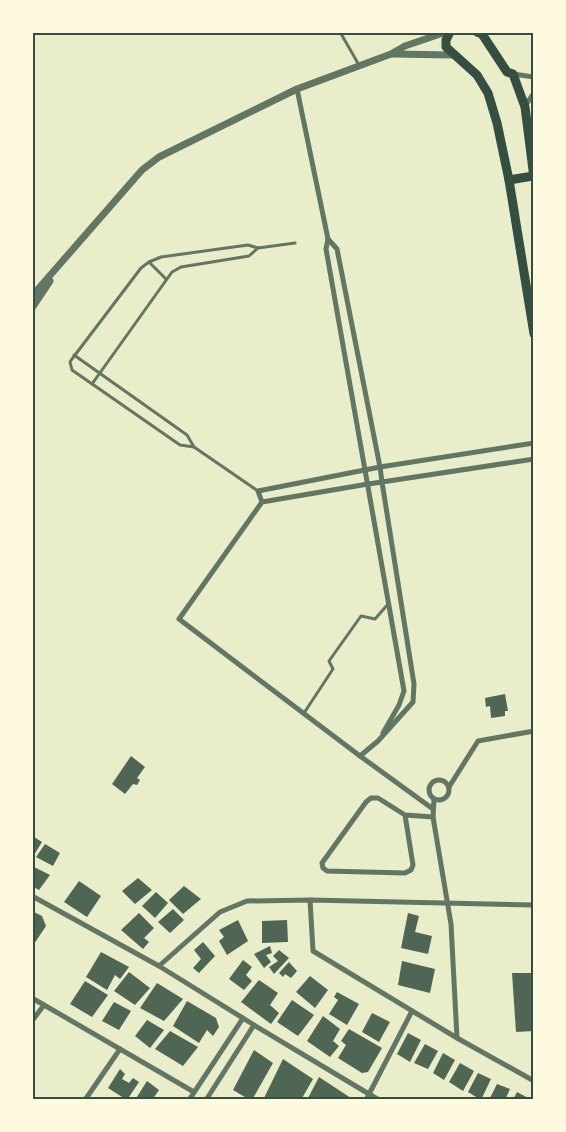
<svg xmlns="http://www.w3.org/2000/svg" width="566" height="1132" font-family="'Fira Sans',sans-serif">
	<rect width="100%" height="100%" fill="#e9edc9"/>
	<g fill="#4f6655">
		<path d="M505 694 508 711H505V716L491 718 490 706 486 707 485 698Z"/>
		<path d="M131 756 145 767 137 778 140 780 137 785 133 784 125 794 112 784Z"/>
		<path d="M34 837 42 842 34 855 32 853Z"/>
		<path d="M45 844 60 853 53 866 36 857Z"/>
		<path d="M32 866 50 875 39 890 32 886Z"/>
		<path d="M138 878 152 890 135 904 122 891Z"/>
		<path d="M79 881 101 896 87 917 64 902Z"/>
		<path d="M184 886 201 899 183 914 169 900Z"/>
		<path d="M156 892 168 903 155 918 142 906Z"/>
		<path d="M173 909 184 920 170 933 158 922Z"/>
		<path d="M32 911 42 916 46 926 32 947Z"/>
		<path d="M139 913 154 928 144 938 149 942 143 949 121 930Z"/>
		<path d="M408 913 419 916 415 932 432 936 428 954 401 948Z"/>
		<path d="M238 920 248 941 227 955 219 941 224 937 219 930Z"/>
		<path d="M287 920 288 942 262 943V921Z"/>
		<path d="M203 942 215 956 199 973 193 968 201 959 194 950Z"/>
		<path d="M270 946 272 953 266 955 271 962 264 968 254 954Z"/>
		<path d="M279 950 289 958 274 974 269 967 278 961 273 956Z"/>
		<path d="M101 952 129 967 120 979 115 975 107 990 86 977Z"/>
		<path d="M243 960 252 967 246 975 252 981 244 990 229 979Z"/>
		<path d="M402 961 435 969 430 993 398 985Z"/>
		<path d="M289 962 297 971 291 978 285 974 283 977 279 973Z"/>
		<path d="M129 972 150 988 135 1005 114 991Z"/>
		<path d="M512 973H534V1031L516 1032Z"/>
		<path d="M310 976 328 990 315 1008 296 992Z"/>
		<path d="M259 980 278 993 270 1005 279 1013 271 1024 241 1002Z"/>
		<path d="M85 981 108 995 92 1017 70 1004Z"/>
		<path d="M157 983 183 999 164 1021 140 1008Z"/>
		<path d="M337 992 359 1004 347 1025 329 1014 338 1000 334 997Z"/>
		<path d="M292 1000 314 1015 298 1036 277 1022Z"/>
		<path d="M187 1001 216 1018 219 1027 213 1036 207 1030 199 1043 173 1026Z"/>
		<path d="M114 1002 131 1011 119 1030 102 1021Z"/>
		<path d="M372 1013 390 1022 379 1042 362 1032Z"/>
		<path d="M323 1016 340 1029 333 1041 339 1046 330 1057 307 1041Z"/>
		<path d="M147 1020 164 1030 150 1048 135 1036Z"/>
		<path d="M349 1029 382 1048 368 1072 362 1073 338 1058 346 1045 341 1041Z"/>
		<path d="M170 1031 198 1047 183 1066 155 1049Z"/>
		<path d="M408 1033 421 1040 410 1062 397 1054Z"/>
		<path d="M425 1044 438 1051 428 1069 414 1063Z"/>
		<path d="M254 1050 273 1063 252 1100H250L233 1090Z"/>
		<path d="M443 1053 455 1060 444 1080 433 1073Z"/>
		<path d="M283 1059 313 1079 301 1100H267L264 1098Z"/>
		<path d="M460 1063 474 1071 463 1091 449 1082Z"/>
		<path d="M120 1069 125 1074 122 1079 129 1083 133 1078 139 1082 127 1100 108 1088Z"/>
		<path d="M478 1073 491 1079 481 1100 468 1092Z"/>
		<path d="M319 1077 354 1100H307Z"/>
		<path d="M147 1081 159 1090 152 1100H135Z"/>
		<path d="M497 1084 510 1089 505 1100H489Z"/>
		<path d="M517 1092 532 1100H513Z"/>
	</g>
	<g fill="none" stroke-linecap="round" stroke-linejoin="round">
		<g stroke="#617663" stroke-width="3">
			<path d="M340 32 359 65"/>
			<path d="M149 262 166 279"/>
			<path d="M74 355 187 435 194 447 258 491"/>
			<path d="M92 384 172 272 181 267 249 256 258 248"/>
			<path d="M194 447 180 445 72 370 70 362 72 359 141 268 149 262 161 257 248 245 258 248 295 243"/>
			<path d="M304 713 333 669 329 661 361 616 375 619 389 603"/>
		</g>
		<g stroke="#617663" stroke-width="5">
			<path d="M513 74 534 77"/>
			<path d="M297 89 328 239 326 249 404 691 399 705 383 733"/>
			<path d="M525 106 534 93"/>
			<path d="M328 239 337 249 380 467 382 482 414 684 413 702 378 741 360 756 179 619 262 502 368 484 382 482 534 459"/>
			<path d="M262 502 258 491 380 467 534 443"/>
			<path d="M360 756 433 809"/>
			<circle cx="439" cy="790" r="10"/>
			<path d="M449 787 478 741 534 731"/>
			<path d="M434 799 433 817 451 924 457 1038"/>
			<path d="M405 815 378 798H371L366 802 322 863 323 868 327 871 405 873 411 870 413 865 405 815 433 817"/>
			<path d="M32 896 159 966 254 1025 379 1100"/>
			<path d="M310 900 313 951 457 1038 534 1081"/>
			<path d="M159 966 220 912 247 901 310 900 534 905"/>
			<path d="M32 998 194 1092"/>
			<path d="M32 1021 44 1005"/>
			<path d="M85 1100 120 1049"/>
			<path d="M189 1100 243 1018"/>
			<path d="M206 1100 254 1025"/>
			<path d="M366 1100 412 1011"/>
		</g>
		<g stroke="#617663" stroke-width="7">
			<path d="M392 54 453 55"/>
			<path d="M32 296 142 170 159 157 297 89 391 54 405 46 446 32"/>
			<path d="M32 308 50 281"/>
		</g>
		<g stroke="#344e41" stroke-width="9">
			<path d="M450 32 446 40V47L477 75 488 93 497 123 509 180 534 334"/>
			<path d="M477 32 482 34 507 72 513 74 525 107 534 178"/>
			<path d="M509 180 533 176"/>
		</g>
	</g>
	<rect width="566" height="1132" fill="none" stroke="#fefae0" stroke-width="68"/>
	<rect x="34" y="34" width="498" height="1064" fill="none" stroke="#344e41" stroke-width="2"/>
</svg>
